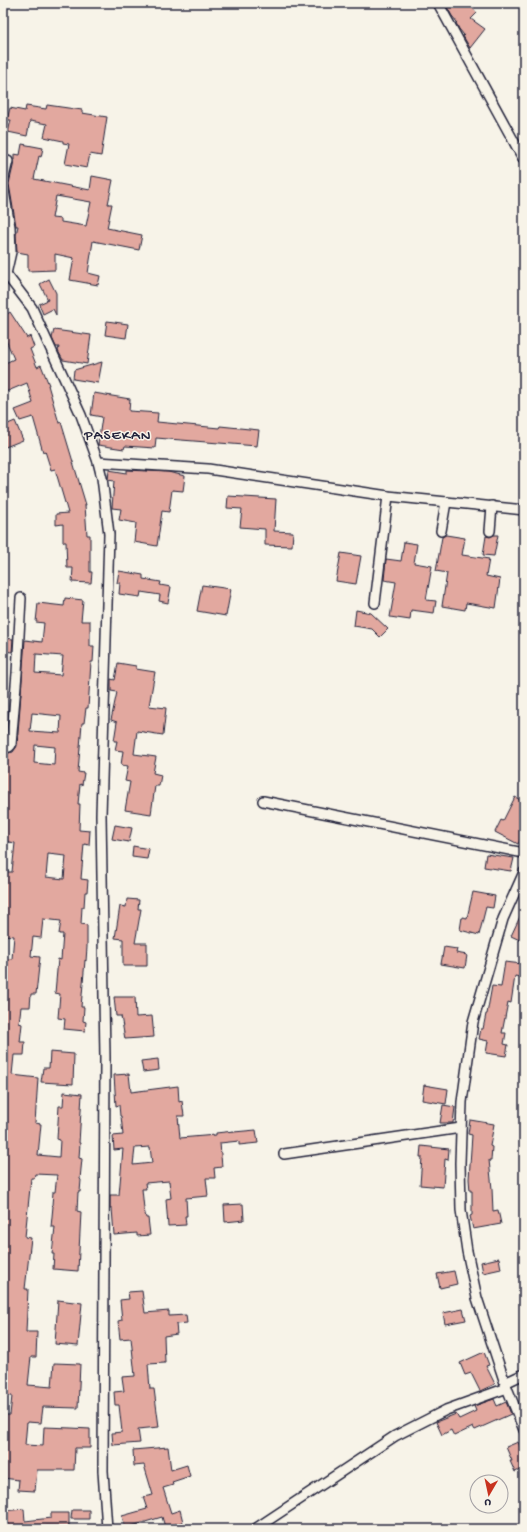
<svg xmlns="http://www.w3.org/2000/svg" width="527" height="1532" font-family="'Gochi Hand',sans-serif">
	<rect width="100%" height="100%" fill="#f7f3e8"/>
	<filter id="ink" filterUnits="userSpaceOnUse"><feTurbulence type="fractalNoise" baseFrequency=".025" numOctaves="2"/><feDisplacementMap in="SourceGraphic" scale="8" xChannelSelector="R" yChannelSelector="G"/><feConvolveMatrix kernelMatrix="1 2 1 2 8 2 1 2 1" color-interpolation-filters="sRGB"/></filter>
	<g filter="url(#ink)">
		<g fill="#e2a89f" stroke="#22223b" fill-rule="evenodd">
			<path d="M451 3H454L458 8 463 3H468L477 13 471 19 485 29 470 48 463 36 464 35 459 29 456 23 457 22 452 16 447 7Z"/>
			<path d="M47 105 82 110V113L107 117 101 156 90 154 87 168 65 164 69 144 63 143V141L44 137 47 124 30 121 27 136 8 132 11 120H7L10 108 25 111 26 106 46 109Z"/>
			<path d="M22 144 43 148 41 157 39 156 34 179 90 190 92 176 113 180 108 204H112L107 228 142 235 139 250 93 241 88 273 100 276 98 285 70 280 74 258 55 254V270L28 271V254L17 252 16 235 18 226H16L9 184 14 162V154L20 155ZM56 196 91 202 86 226 61 222V219L52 218Z"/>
			<path d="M49 279 56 293V315L53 309 43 314 39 304 48 300 40 284Z"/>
			<path d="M10 312 27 338 30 336 34 347 30 349 37 367 41 365 49 385H48L59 423 61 422 86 505H85L87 535H90V572H92L91 583 72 582 73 568H67L66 542H63V524L56 525V514L68 513 55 469 51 470 45 451 43 452 33 417 20 421 15 410 33 403 27 383 3 393V364L14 359 3 333V317Z"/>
			<path d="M107 321 128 324 126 338 105 335Z"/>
			<path d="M54 330 91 335 87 364 63 360 58 351 59 347H56L52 338Z"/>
			<path d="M102 362 98 383 73 379 74 370Z"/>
			<path d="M94 393 130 399 129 411 158 413 157 422 219 428 220 426 259 430 257 446 156 438 155 448 125 446 124 449 98 445 102 417 91 415Z"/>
			<path d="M15 421 23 440 3 448V426Z"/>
			<path d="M109 470 127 473V470L168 472 185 476 183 491 172 490 169 512 162 511 157 546 134 542 136 523 119 520 121 509 112 508 114 481 108 480Z"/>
			<path d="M228 496 276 499 274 531 293 532 292 546 265 545V529L240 527 242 509 227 508Z"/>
			<path d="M446 535 465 538 462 555 489 559 486 576 500 579 496 608 466 603 465 610 442 606 447 573 436 571 442 537Z"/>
			<path d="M494 535H498L494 556 483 555 486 536 490 537Z"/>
			<path d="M404 542 417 544 414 563 432 566 426 600 436 601 434 613 411 610 410 620 390 617 396 582 384 580 386 559 401 561Z"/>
			<path d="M341 553 361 556 356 584 336 581Z"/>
			<path d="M119 571 143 575V579L161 582 160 585 171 587 168 603 159 601 160 595 141 592 140 597 119 594 120 583H117Z"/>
			<path d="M202 585 231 589 226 616 197 611Z"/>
			<path d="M65 598 83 600 81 621H90V646H94L93 662H91L88 708H86L84 723H82L78 772 84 773 82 785 80 784 78 804H80L79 830 90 831 89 845 84 844 81 879 88 880 87 892H85L84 907H82L81 924 87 925V947L86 961 85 960 81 1007H84L83 1021 86 1022 85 1031 64 1029 65 1019 58 1018 60 994 55 993 58 959 61 960 63 934H59L61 921 43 919 41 938 33 937 31 956 40 957 36 994H31L30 1007H21L19 1023 22 1024 20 1042H25L24 1055H14L12 1075 38 1078 35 1123 41 1124 38 1155 59 1157 60 1140 57 1139 59 1106H63L64 1092 82 1094 79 1143H80L79 1158 82 1159 80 1179 81 1180 80 1192H78L77 1211 81 1212 78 1271 53 1269 54 1254H52L55 1227H51L53 1206 52 1205 53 1192H55L57 1175 35 1174 34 1178H31L25 1237 31 1238 25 1289H28L26 1332H37L36 1357H31L28 1385 52 1387 54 1363 80 1364 78 1408 43 1407 41 1423 27 1422 25 1445 43 1446 44 1427 71 1428 90 1429V1448H75L74 1470H37L35 1491 18 1490 19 1480 3 1478V1415H10L12 1396 3 1395V958L12 959 14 936 3 935 5 921H3V872H12L15 843 3 841V754L13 752 17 746 25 640 42 642 44 623 36 622 38 603 64 606ZM36 654 63 656 61 675 35 673ZM32 713 61 716 60 733 30 731ZM35 745 55 747 54 765 34 763ZM48 854 66 856 64 879 46 877Z"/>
			<path d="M356 610 371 613 388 629 380 637 372 629 354 626Z"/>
			<path d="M4 638 13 639 12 652 3 651Z"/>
			<path d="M118 663 136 666V669L155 672 149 706 166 708 163 735 137 731 134 754 156 757 153 773 161 775 159 786H155L151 814 125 810 130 782 125 781 128 766 121 765 123 751 115 750 117 741H114L117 722 111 720 117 692 111 691V679L115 680Z"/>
			<path d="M515 797 524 802V833L518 844 495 832 501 820 503 821Z"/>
			<path d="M115 825 132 828 129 842 112 839Z"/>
			<path d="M133 846 149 849 147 859 132 857Z"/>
			<path d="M486 854 514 858 511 871 484 867Z"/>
			<path d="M473 892 495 896 493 908 486 907 479 935 460 930 462 917 467 918Z"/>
			<path d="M127 899 139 900 138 909H141L135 943H147V966H123V939L115 938 120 906 126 907Z"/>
			<path d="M524 908V942L511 936Z"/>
			<path d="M444 947 457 949 456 953 467 955 465 968 441 964Z"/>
			<path d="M505 962 522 964 520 977 515 976 511 1003 508 1002 502 1033H506L504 1044 508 1045 506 1056 486 1053 488 1041 479 1039 481 1029H483L486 1014H487L492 986 501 987Z"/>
			<path d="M114 997H135L136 1017 152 1016 154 1037 125 1039 121 1016H116Z"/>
			<path d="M50 1052 74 1054 73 1084 41 1082 43 1068H49Z"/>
			<path d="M158 1059 159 1070 143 1072 141 1061Z"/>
			<path d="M129 1074 131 1092 178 1086 179 1102 182 1101 184 1116H178L180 1138 216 1135V1133L234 1131V1132L256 1130 258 1143 239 1145V1141L220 1143 222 1167 214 1168 215 1178H206L208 1196 186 1198 187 1216H185L186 1225 168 1226 166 1199 171 1198 169 1181 145 1183 146 1189H142L144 1209 146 1218H148L150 1235 137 1236V1233L114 1235 112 1208H110V1195H119L123 1149 114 1150 113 1136 123 1135 121 1116H120L119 1105 116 1106 114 1075ZM150 1147 152 1163 133 1165 135 1148Z"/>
			<path d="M424 1085 448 1089 446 1104 422 1100Z"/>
			<path d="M443 1105 455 1107 453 1123H440Z"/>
			<path d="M470 1120 494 1124 490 1146 492 1147 491 1160H489L492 1189 493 1211 498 1210 501 1224 473 1229 470 1216 472 1215V1191H470L469 1179 472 1135 468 1134Z"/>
			<path d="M421 1146 449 1149 448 1160 445 1159 443 1187 420 1185 422 1157H420Z"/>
			<path d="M243 1204 244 1220 225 1222 224 1205Z"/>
			<path d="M499 1258 501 1269 483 1273 481 1262Z"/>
			<path d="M454 1271 457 1284 440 1288 437 1274Z"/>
			<path d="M142 1291 145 1313 169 1311V1316L186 1315 187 1323 176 1324 177 1334 164 1336 165 1363 148 1364 150 1389H154L159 1427 138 1429 140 1443 113 1445 112 1433 122 1432 119 1405H115L114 1392 124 1391 122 1377 135 1376 131 1338 120 1339 118 1321 122 1320 120 1300 129 1299 128 1292Z"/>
			<path d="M58 1300 82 1303 78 1346 55 1344Z"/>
			<path d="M463 1309 466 1320 445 1324 443 1313Z"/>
			<path d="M484 1352 489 1365 486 1366 495 1384 480 1391 471 1373 465 1375 460 1363Z"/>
			<path d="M494 1399 497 1406 506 1402 511 1414 475 1430 473 1427 454 1436 451 1430 442 1435 436 1422 456 1414 459 1419 476 1411 474 1406Z"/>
			<path d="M518 1442 524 1455V1468L515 1472 510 1461H512L506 1447Z"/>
			<path d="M168 1447 171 1470 187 1465 190 1476 172 1482 173 1485 163 1488 171 1513 180 1510 183 1522 165 1527 162 1517 125 1528 122 1516 147 1509 143 1497 153 1495 144 1465 134 1466 133 1450Z"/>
			<path d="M24 1509 25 1521 51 1518V1513H69V1527L46 1526V1529H3V1511Z"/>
			<path d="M72 1510H89V1519H71Z"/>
		</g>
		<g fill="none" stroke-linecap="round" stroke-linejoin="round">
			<g stroke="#22223b" stroke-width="12">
				<g id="minor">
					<path d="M438 3 524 160"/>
					<path d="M3 181 8 161"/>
					<path d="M3 185 10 227 11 252 6 274"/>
					<path d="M3 270 32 308 81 415 98 462 102 478 109 534 101 815 105 1057 103 1471 107 1529"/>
					<path d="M98 462 208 469 388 496 524 510"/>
					<path d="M441 531 446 502"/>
					<path d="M490 531 492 506"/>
					<path d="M375 603 388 496"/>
					<path d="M3 748 9 747 11 745 17 673 21 598"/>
					<path d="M263 801 524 853"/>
					<path d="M524 872 503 919 473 1022 462 1102 460 1163 461 1210 467 1251 477 1298 505 1383 524 1374"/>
					<path d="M284 1154 461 1128"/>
					<path d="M505 1383 524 1430"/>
					<path d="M255 1529 395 1436 446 1410 507 1388"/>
				</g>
			</g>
			<use href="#minor" stroke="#f7f3e8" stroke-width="9"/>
		</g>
	</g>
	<g text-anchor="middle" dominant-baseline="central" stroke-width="3" stroke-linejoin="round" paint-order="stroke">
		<g font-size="15" letter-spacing="1" fill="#22223b" stroke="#f7f3e8">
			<text x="118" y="436">PASEKAN</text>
		</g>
	</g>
	<rect width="527" height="1532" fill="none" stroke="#f7f3e8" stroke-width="16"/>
	<rect x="8" y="8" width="511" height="1516" fill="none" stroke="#22223b" stroke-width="1.5" filter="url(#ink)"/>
	<g transform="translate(489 1494) rotate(189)"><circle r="19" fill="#f7f3e8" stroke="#a29fa3"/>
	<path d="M0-3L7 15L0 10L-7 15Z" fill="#c8321e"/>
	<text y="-6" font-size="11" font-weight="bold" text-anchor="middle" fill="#22223b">U</text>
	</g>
</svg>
